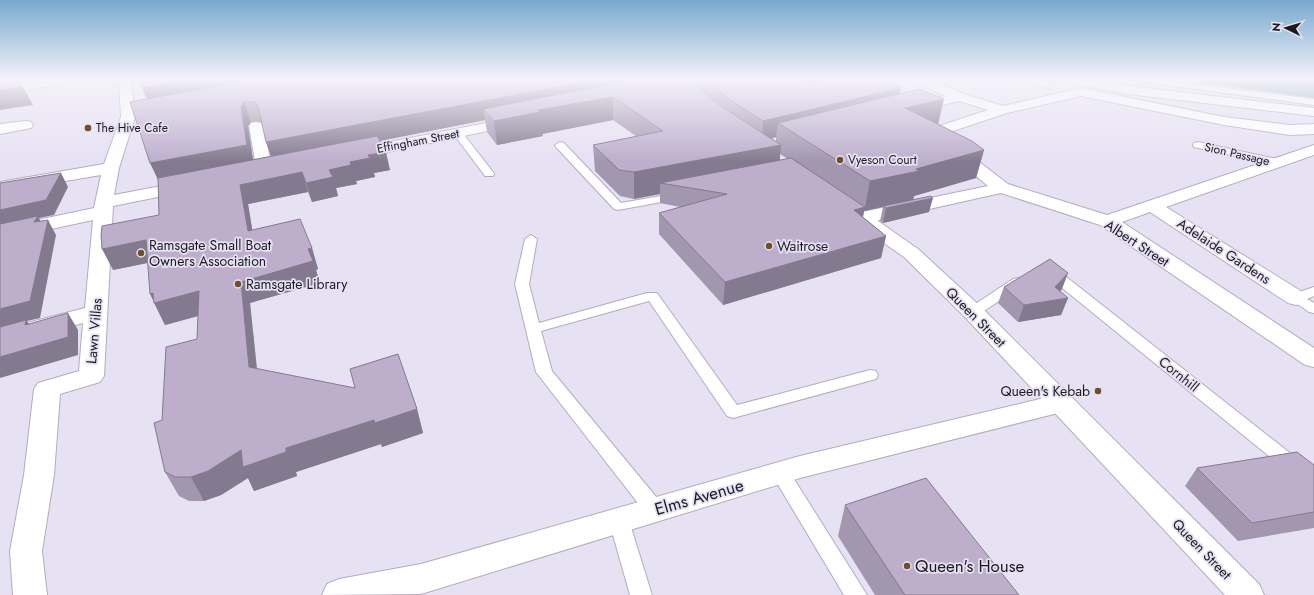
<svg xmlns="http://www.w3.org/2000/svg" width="1314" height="595" font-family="Jost,sans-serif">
	<rect width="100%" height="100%" fill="#e6e1f3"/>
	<path fill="#7399a6" d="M1201 79H1314V98L1203 83Z"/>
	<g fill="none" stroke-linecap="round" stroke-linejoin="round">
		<g stroke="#b2adbe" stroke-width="2">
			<g id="lane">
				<path d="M1018 79H1031L1054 85 1050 88Z"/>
				<path d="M1131 79H1151L1314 99V105L1135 81Z"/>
				<path d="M458 130 461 131 493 172 494 174 493 176H485L453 133Z"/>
				<path d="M560 142 564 143 621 203 678 193 684 196 678 199 618 210 614 209 556 147 555 145Z"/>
				<path d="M1198 142 1277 159 1282 162 1277 165 1194 147 1193 145 1194 143Z"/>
				<path d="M531 235 537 239 529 284 539 323 647 293H657L737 405 870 370 876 371 878 375 876 379 733 418 727 416 649 301 541 331 552 371 662 504 665 510 662 516 655 518 648 516 536 372 515 284 525 239Z"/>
				<path d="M1050 267 1055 268 1314 472V489L1307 487 1045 274 1043 271 1045 268Z"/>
				<path d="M1018 278 1023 279 1025 282 1023 285 978 315H968L966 312 968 309 1013 279Z"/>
				<path d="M1314 287V296L1307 299 1314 303V313L1309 312 1289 298 1291 295Z"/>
				<path d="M780 466 787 468 867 595H844L771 473 773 468Z"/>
				<path d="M619 513 626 515 629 521 652 595H630L609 521 612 515Z"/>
			</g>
		</g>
		<g stroke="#b2adbe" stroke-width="2">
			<g id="street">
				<path d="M119 79H131L135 117 119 168 114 195 188 181 194 182 197 186 194 190 188 191 113 206 104 376 100 382 60 394 54 475 42 551 47 595H13L10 551 24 475 34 389 38 383 79 371 83 323 0 345V330L85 308 93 220 0 240V228L94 208 101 175 0 192V182L104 164 121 117Z"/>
				<path d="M914 79H930L964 94 1003 106 1081 88 1224 117 1290 125 1314 124V134L1290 135 1224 125 1081 96 1007 113 932 138 927 136 924 133 927 130 988 110 959 101 915 112 910 111 908 108 910 105 946 96 915 82Z"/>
				<path d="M516 117 521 118 523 121 521 124 354 159 348 157 346 154 348 151 354 149Z"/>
				<path d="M26 121 31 122 33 125 31 128 0 134V124Z"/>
				<path d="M256 122 261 123 263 126 273 172 271 176 265 177 259 176 257 172 249 126 251 123Z"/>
				<path d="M1314 145V155L1166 207 1304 293 1307 298 1304 303 1296 305 1288 303 1150 212 1122 222 1314 348V367L1305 365 1100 225 1001 193 862 224 855 222 853 218 855 214 862 212 988 186 949 154 947 151 949 148 955 146 961 148 1008 184 1107 215Z"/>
				<path d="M1061 394 1070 396 1074 403 1070 410 800 478 421 594 322 595 327 584 339 579 421 564 800 456Z"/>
			</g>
		</g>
		<g stroke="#b2adbe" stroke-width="2">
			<g id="secondary">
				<path d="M46 79H71L65 83 0 95V87Z"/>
				<path d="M1064 79H1089L1129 86 1314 108V116L1129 94 1070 83Z"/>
				<path d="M861 212 868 214 918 249 981 307 1259 584 1264 595H1225L965 317 904 257 854 222 852 218 854 214Z"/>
			</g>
		</g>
		<use href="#lane" fill="#fff" fill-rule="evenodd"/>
		<use href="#street" fill="#fff" fill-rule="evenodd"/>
		<use href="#secondary" fill="#fff" fill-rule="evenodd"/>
	</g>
	<g fill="#a396af" fill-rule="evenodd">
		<path d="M140 79H889L882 80 901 88 899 94 938 124 984 150 976 178 914 196 913 200 929 212 883 223 880 221 883 207 864 211 863 217 886 236 881 258 723 305 659 234V213L680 207 660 203V194L634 199 620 196 595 171 593 145 636 136 613 120 542 134 543 136 497 145 487 132 485 120 380 141 390 170 374 173 375 177 356 181 357 184 336 188 338 196 312 202 308 192 248 204 252 230 312 248 318 269 316 270 320 283 250 303 257 369 417 409 423 433 382 447 381 444 296 472 297 476 254 491 248 478 221 495 204 501H189L179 496 165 472 162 420 197 339 198 316 165 325 154 303 148 263 113 270 159 215 158 179 147 99ZM691 80H697V85ZM251 122H262L266 142 271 156 253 160 248 126ZM776 137V141L772 139ZM780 154 788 159 780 160Z"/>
		<path d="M1004 287 1062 289 1060 291 1068 298 1061 315 1018 322 998 303Z"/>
		<path d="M1314 465V528L1238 541 1185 486 1197 468Z"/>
		<path d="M845 505 1019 595H875L838 536Z"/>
	</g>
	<g fill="#847a8f">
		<path d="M196 79H298L150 107 142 88Z"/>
		<path d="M601 79H683L483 109 485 120 273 162 266 142Z"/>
		<path d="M801 79H820L818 91 799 93Z"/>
		<path d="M854 79H889L853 87Z"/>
		<path d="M23 87 33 105 0 110V90Z"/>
		<path d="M901 88 897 107 778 123 776 137 762 141 763 121Z"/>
		<path d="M613 97V120L542 134 543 136 497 145 494 121 538 110Z"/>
		<path d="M944 99 938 125 905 108Z"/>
		<path d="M244 102 251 122 248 126 254 166 160 184 150 163 241 107Z"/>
		<path d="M781 145 779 170 660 183V194L634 199V172Z"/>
		<path d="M984 150 976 178 914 196 913 200 864 211 861 228 854 210 865 207 870 181Z"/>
		<path d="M386 152 390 170 374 173 375 177 356 181 357 184 336 188 338 196 312 202 306 183 329 170 350 162 368 155Z"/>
		<path d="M302 172 308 192 248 204 256 252 248 231 240 185Z"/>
		<path d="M61 173 68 187 54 215 39 218 45 230 48 220 56 235 40 318 27 321 37 337 0 328V210Z"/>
		<path d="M933 198 929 212 883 223 886 208Z"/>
		<path d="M886 236 881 258 723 305 725 282Z"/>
		<path d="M146 240 156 261 113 270 102 249Z"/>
		<path d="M312 248 318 269 316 270 320 283 250 303 259 390 249 367 241 282 308 249Z"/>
		<path d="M1068 273 1062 289 1051 301 1068 298 1061 315 1018 322 1024 305 1055 287Z"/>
		<path d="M199 291 209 313 165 325 150 294 153 293Z"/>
		<path d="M68 313 78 330V355L0 378V357Z"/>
		<path d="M417 409 423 433 382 447 381 444 296 472 297 476 254 491 248 478 221 495 204 501 191 477 241 450 286 448 374 420Z"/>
	</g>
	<g fill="#bdaecc" stroke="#847a8f">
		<path d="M0 79H15L23 87 0 90Z"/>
		<path d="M140 79H196L142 88Z"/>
		<path d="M255 79H601L266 142 258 106 255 102H244L241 107 247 145 150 163 130 102Z"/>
		<path d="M638 79H689L721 106 781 145 634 172 619 170 593 145 663 131 613 97 538 110 540 112 494 121 483 109Z"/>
		<path d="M706 79H793L811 83 820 82 824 79H877L901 88 763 121 733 102Z"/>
		<path d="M919 89 944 99 905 108 972 141 984 150 916 169 919 171 870 181 778 123Z"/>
		<path d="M377 136 386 152 368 155 370 158 350 162 351 165 329 170 333 177 306 183 302 172 240 185 248 231 300 219 312 248 308 249 313 261 241 282 249 367 355 388 350 369 398 354 417 409 375 423 374 420 286 448V452L243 467 241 450 208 471 191 477H175L165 472 154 423 162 420 166 347 197 339 199 291 154 303 153 293 150 294 146 240 102 249 101 235 102 226 159 215 158 178Z"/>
		<path d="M791 158 865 207 854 210 886 236 725 282 659 213 727 194 660 183Z"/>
		<path d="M61 173 46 200 0 210V183Z"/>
		<path d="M931 196 933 198 886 208 883 206Z"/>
		<path d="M38 216 34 222 48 220 30 301 0 309V224Z"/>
		<path d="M1050 259 1068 273 1055 287 1068 298 1024 305 1004 287Z"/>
		<path d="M68 313V337L0 357V327L26 320 25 325Z"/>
		<path d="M1297 452 1314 465V512L1252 523 1197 468Z"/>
		<path d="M926 478 1019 595H905L845 505Z"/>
	</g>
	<linearGradient id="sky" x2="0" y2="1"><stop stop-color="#79a9ce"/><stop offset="0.49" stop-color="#f4f2fa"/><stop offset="1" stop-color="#f4f2fa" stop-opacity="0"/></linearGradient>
	<rect width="1314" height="162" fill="url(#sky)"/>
	<g fill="#704e26" stroke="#e6e1f3" stroke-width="1.5">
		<circle cx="88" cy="128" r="4"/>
		<circle cx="840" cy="160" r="4"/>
		<circle cx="769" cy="246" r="4"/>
		<circle cx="141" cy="253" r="4"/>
		<circle cx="238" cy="284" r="4"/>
		<circle cx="1098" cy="391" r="4"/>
		<circle cx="907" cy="566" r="4"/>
	</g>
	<g text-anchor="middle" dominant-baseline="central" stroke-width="3.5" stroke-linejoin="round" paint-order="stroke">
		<g font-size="12" fill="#1c1a21" stroke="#e6e1f3" text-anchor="start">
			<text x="96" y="128">The Hive Cafe</text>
			<text x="848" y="160">Vyeson Court</text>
		</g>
		<g font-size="12" fill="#1c1a21" stroke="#e6e1f3">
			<text transform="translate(418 141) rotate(-11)">Effingham Street</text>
			<text transform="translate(1237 154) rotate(13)">Sion Passage</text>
		</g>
		<g font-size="14" fill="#1c1a21" stroke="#e6e1f3">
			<text transform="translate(1137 243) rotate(33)">Albert Street</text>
			<text transform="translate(1224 251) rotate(33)">Adelaide Gardens</text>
			<text transform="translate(976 317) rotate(45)">Queen Street</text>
			<text transform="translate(94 331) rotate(-85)">Lawn Villas</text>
			<text transform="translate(1179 374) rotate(39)">Cornhill</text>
			<text transform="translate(1202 549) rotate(46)">Queen Street</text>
		</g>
		<g font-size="14" fill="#1c1a21" stroke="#e6e1f3" text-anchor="start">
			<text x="149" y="245">Ramsgate Small Boat<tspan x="149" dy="16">Owners Association</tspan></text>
			<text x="777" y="246">Waitrose</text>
			<text x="246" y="284">Ramsgate Library</text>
			<text x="1090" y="391" text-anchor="end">Queen's Kebab</text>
		</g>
		<g font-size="17" fill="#1c1a21" stroke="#e6e1f3">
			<text transform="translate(699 497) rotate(-16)">Elms Avenue</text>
		</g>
		<g font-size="17" fill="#1c1a21" stroke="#e6e1f3" text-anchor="start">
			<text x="915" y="566">Queen's House</text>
		</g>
	</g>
	<g transform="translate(1286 28) rotate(275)" stroke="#e6e1f3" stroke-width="3" paint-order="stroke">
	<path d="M0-3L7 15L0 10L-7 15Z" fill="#1c1a21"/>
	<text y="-6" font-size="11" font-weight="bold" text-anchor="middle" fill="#1c1a21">N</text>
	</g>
</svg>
